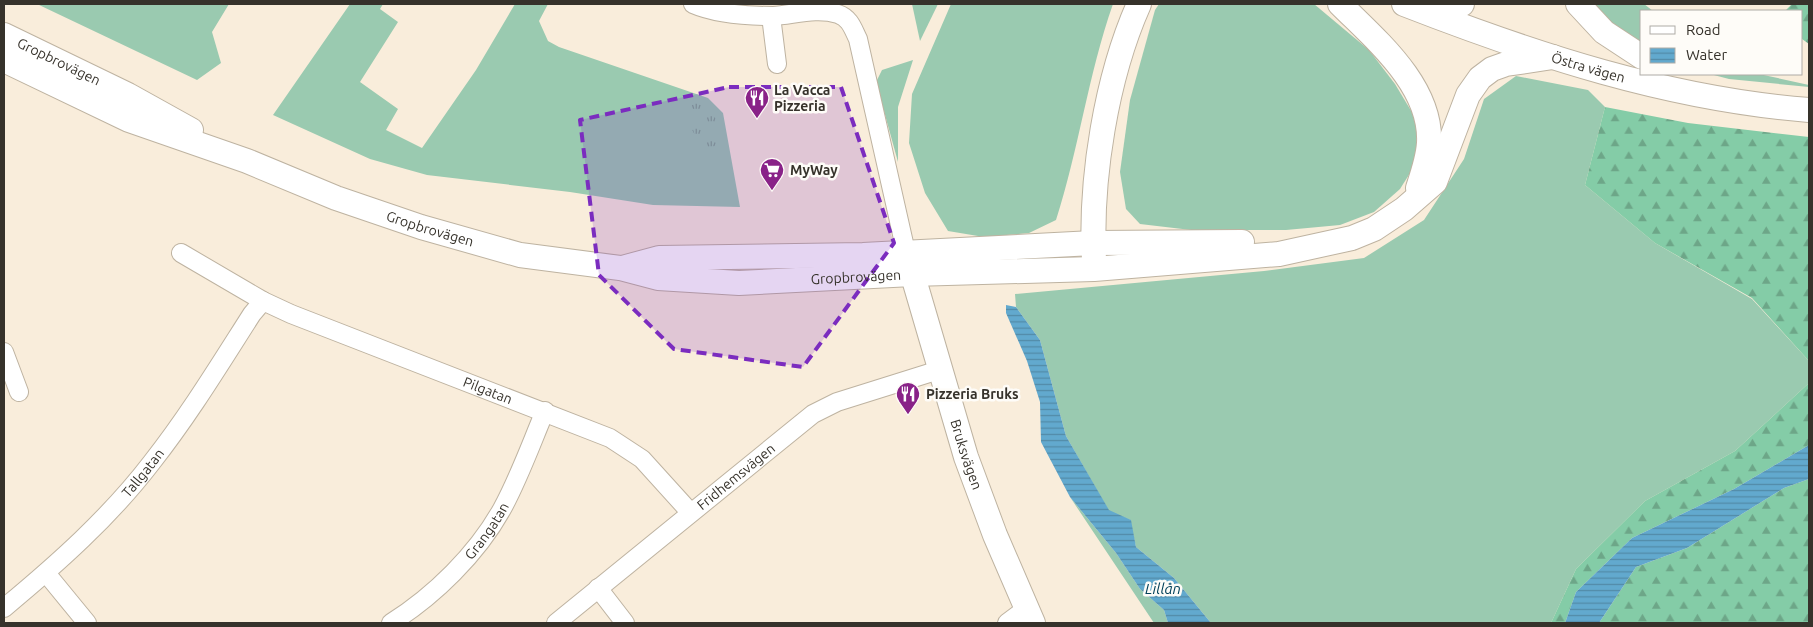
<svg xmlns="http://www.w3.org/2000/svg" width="1813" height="627" font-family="Ubuntu,sans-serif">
	<defs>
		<pattern id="forest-firs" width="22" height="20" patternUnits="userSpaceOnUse" patternTransform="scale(1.25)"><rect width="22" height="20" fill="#84cca7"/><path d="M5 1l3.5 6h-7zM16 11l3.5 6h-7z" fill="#6da688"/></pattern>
		<pattern id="park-tufts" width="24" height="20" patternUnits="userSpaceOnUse" patternTransform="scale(1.25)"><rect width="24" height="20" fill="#9acab0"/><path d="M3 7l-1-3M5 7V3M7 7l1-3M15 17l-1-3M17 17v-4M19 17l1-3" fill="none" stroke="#7ea58f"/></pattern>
		<pattern id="water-rules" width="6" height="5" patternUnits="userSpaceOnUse" patternTransform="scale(1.25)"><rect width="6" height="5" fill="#62a9ce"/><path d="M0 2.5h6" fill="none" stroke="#528aa7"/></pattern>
	</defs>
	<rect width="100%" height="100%" fill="#f9eddb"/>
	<g fill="#9acab0">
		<path d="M37 4H229L212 32 221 63 197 80Z"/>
		<path d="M350 4H383L380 9 398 22 360 82 398 109 386 130 422 148 476 70 515 4H548L539 21 548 41 559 47 708 98 723 113 740 207 653 205 570 192 427 175 370 159 273 115Z"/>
		<path d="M912 4H938L920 41Z"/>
		<path d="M951 4H1113C1088 75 1079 149 1056 220L1029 233 984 237 948 231 925 193 909 143 912 94Z"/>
		<path d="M1159 4H1314L1369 50 1395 84 1416 119 1417 162 1400 189 1374 212 1340 225 1286 230H1191L1140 224 1126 209 1120 172 1130 100 1155 10Z"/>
		<path d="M1594 4H1644L1653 11H1642V45L1608 25Z"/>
		<path d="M913 60 898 107V162L876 82 882 70Z"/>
		<path d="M1710 74H1759L1809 85V87L1729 79Z"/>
		<path d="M1516 76 1588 90 1605 107 1585 185 1655 243 1752 299 1809 361V383L1735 451 1645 501 1576 569 1551 623H1211L1174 578 1136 547 1130 520 1109 511 1066 436 1040 340 1016 307 1015 294 1264 271 1364 258 1424 220 1464 159 1484 99Z"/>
		<path d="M1070 497 1116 553 1140 589 1164 610 1168 623H1154Z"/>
	</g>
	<g fill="url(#forest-firs)">
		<path d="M1792 4H1809V44L1802 39V11H1785Z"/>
		<path d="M1605 107 1688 123 1809 137V361L1752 298 1655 243 1585 185Z"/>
		<path d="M1809 383V445L1734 489 1632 538 1576 592 1565 623H1551L1576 569 1645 501 1735 451Z"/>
		<path d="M1809 479V623H1599L1636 567 1687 548 1784 488Z"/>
	</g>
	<path fill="url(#park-tufts)" d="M685 101C716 104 715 115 722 142L704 152 689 124Z"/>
	<g fill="url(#water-rules)">
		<path d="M1006 305 1016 307 1040 340 1066 436 1109 510 1131 520 1136 547 1174 578 1211 623H1168L1164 610 1140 589 1116 553 1070 497 1041 442 1040 402 1027 361 1006 313Z"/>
		<path d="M1809 445V479L1784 488 1687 548 1636 567 1599 623H1565L1576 592 1632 538 1734 489Z"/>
	</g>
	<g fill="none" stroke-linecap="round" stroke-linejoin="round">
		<g stroke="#beb3a1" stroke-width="20">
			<g id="street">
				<path d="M693 4C716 14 749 16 773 16 793 15 817 7 838 14 850 18 853 29 858 39L906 252"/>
				<path d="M771 16 777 64"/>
				<path d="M181 253 263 301"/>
				<path d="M4 352 19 392"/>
				<path d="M46 573 87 623"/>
				<path d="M598 588 625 623"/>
				<path id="s1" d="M4 608C57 564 110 517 152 462 189 415 220 364 252 314L263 301 291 314 610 438 642 459 690 512"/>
				<path id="s2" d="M391 623C434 596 477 554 502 509 519 478 531 444 545 411"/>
				<path id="s3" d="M556 623 813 414 837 402 939 370"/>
				<path d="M1007 623 1027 608"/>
			</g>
		</g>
		<g stroke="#beb3a1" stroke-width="26">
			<g id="secondary">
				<path d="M1340 4C1376 40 1432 86 1429 143 1428 159 1423 173 1418 188"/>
				<path id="s4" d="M1404 4C1535 55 1669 99 1809 110"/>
				<path d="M1578 4 1604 32 1642 57"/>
				<path d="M1425 9 1446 8 1462 4"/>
				<path id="s5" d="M4 35 128 95 191 130"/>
				<path id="s6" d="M4 60 129 120 247 161 336 198 421 227 520 255 620 268 658 278 739 283 912 274 1094 269 1279 254 1352 238 1374 229 1404 209 1435 182 1468 95 1480 78 1492 69 1506 64 1553 57"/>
				<path id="s7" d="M908 259 966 457 995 535 1033 623"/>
				<path d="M1094 260C1090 179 1106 78 1139 4"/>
				<path d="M622 268 659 258 863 255 1093 243 1242 242"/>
			</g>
		</g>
		<use href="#street" stroke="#fff" stroke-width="18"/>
		<use href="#secondary" stroke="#fff" stroke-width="24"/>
	</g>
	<path fill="#7b2cbf" fill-opacity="0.2" stroke="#7b2cbf" stroke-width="4" stroke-dasharray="10 6" stroke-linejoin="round" d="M729 87H841L894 243 803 367 674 349 599 275 580 120Z"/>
	<defs>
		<g id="restaurant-pin" transform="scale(1.25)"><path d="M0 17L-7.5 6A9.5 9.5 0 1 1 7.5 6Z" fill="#892288" stroke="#fefcf8"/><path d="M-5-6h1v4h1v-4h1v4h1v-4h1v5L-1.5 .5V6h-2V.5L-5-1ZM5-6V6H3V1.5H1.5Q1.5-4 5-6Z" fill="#fff"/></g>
		<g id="supermarket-pin" transform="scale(1.25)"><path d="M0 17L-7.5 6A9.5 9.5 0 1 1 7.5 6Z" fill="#892288" stroke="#fefcf8"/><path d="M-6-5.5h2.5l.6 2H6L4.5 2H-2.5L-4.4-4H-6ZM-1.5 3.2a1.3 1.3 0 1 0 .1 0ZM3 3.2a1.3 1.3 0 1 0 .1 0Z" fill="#fff"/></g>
	</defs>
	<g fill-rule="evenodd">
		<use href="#restaurant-pin" x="757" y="98"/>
		<use href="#supermarket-pin" x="772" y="170"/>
		<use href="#restaurant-pin" x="908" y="394"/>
	</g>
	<g text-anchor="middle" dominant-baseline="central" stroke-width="5" stroke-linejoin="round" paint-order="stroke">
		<g font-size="14" fill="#36322b" stroke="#fefcf8">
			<text stroke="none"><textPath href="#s5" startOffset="61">Gropbrovägen</textPath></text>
			<text stroke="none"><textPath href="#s4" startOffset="195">Östra vägen</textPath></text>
			<text stroke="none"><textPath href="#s6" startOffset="459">Gropbrovägen</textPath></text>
			<text stroke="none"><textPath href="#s6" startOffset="891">Gropbrovägen</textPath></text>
			<text stroke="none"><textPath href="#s1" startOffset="646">Pilgatan</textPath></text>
			<text stroke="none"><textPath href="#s7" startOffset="204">Bruksvägen</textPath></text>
			<text stroke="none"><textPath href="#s1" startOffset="194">Tallgatan</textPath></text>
			<text stroke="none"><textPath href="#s3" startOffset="232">Fridhemsvägen</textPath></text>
			<text stroke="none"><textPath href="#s2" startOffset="134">Grangatan</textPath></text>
		</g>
		<g font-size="14" font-weight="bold" fill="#36322b" stroke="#fefcf8" text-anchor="start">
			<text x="774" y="90">La Vacca<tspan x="774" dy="16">Pizzeria</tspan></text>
			<text x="790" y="170">MyWay</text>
			<text x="926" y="394">Pizzeria Bruks</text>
		</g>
		<g font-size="15" font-style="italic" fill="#02405a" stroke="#fefcf8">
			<text x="1163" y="588">Lillån</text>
		</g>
	</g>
	<rect width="1813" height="627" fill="none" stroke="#36322b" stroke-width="10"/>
	<rect x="1640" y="10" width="162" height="65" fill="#fefcf8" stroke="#aeaba6"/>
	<rect x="1650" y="26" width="25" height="8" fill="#ffffff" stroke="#aeaba6"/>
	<text x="1686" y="35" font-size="15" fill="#36322b">Road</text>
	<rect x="1650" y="48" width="25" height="15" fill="url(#water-rules)" stroke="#aeaba6"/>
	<text x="1686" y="60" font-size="15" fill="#36322b">Water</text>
</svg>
